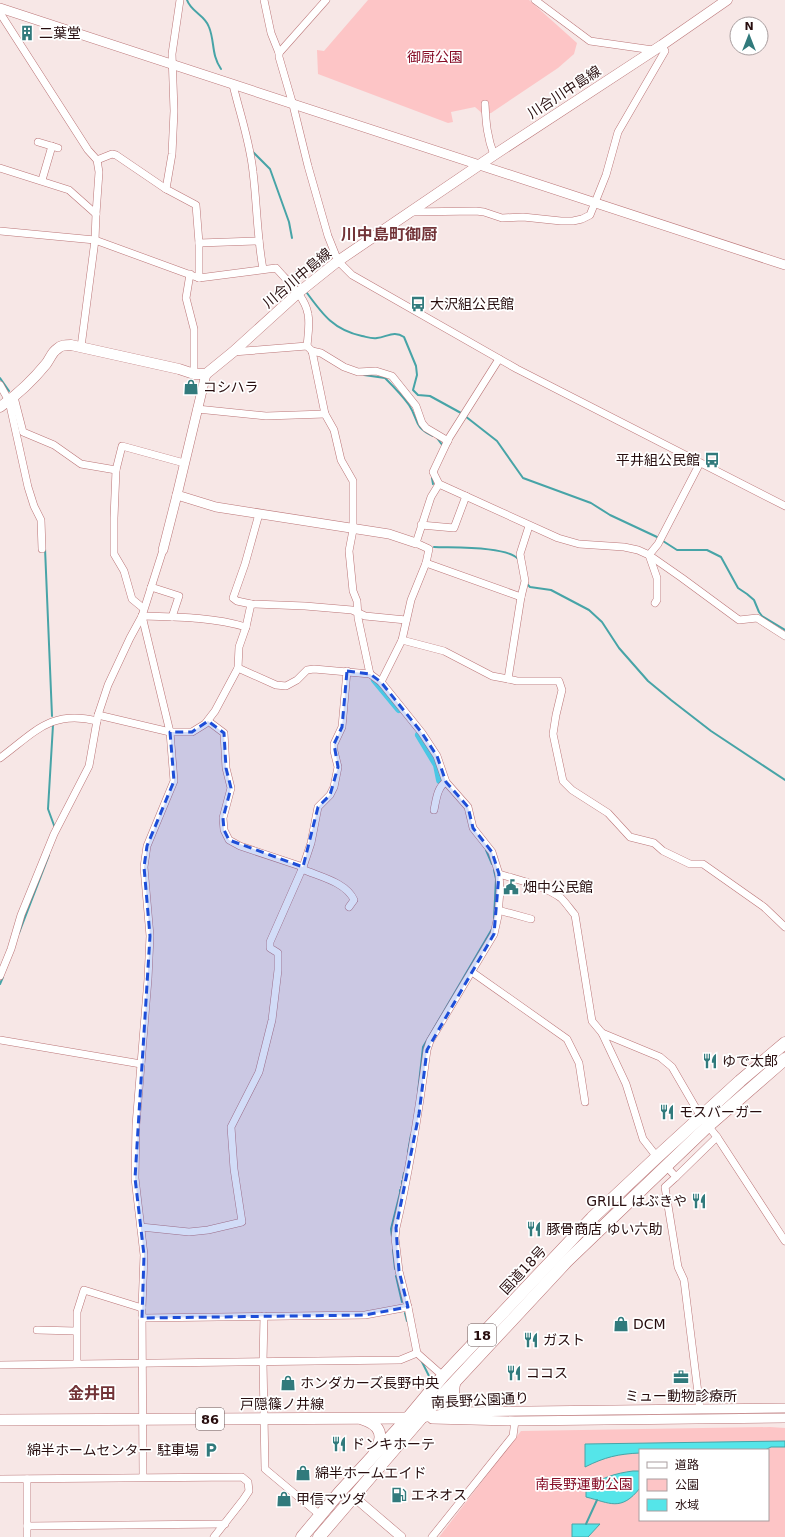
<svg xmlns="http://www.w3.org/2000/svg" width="785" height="1537" font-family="'DejaVu Sans','Noto Sans JP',sans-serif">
	<rect width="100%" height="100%" fill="#f7e7e6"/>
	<g fill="#fdc5c6" fill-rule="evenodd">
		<path d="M368 0H529L577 43 574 54 558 68 491 113 483 114 475 107 451 112 453 122 448 123 318 74 317 50 324 51Z"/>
		<path d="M770 1427 785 1428V1537H439L521 1431ZM640 1450H768V1520H640Z"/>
	</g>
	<g fill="#55e5e9" stroke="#47a4a7">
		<path d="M785 1441V1447H771L765 1450H640V1453C618 1454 605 1457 585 1467V1444Z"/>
		<path d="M633 1471H640V1488C621 1512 610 1503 586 1497V1491C597 1478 617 1473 633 1471Z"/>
		<path d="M572 1524H600L588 1537H572Z"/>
	</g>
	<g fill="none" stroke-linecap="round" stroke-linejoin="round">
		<g stroke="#47a4a7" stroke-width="2">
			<path d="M187 0C191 12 205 15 209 27 215 42 211 54 221 69"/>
			<path d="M253 152 270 169 289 222 292 238"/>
			<path d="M296 272 299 282"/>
			<path d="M307 293C323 315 334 330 362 336 367 337 372 339 377 338 387 337 394 330 404 337L416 366 417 375 413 390 418 395 430 396 461 413"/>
			<path d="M364 375 385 378C393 386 402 395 409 405 419 420 413 427 433 436"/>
			<path d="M0 378 9 391"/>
			<path d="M465 416 497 441 523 478 591 503 610 515 657 537"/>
			<path d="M437 438 443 446"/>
			<path d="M432 478 433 484"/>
			<path d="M663 541 677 550H707L721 557 738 588 747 594 754 600 759 612 762 616 785 630"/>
			<path d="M434 547C453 548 507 546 518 559"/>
			<path d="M45 548 52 716"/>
			<path d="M527 584 530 587 551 590 589 610 602 622 619 648 648 681 671 700 711 731 785 780"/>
			<path d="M53 725 48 809 55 828"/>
			<path d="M486 850 492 864"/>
			<path d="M494 919 496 879 494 870"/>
			<path d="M19 933 49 855"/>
			<path d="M0 984 3 977"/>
			<path d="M418 1092 423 1047 492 929"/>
			<path d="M408 1152 411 1135"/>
			<path d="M403 1178 404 1173"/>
			<path d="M402 1185V1181"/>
			<path d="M401 1188V1187"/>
			<path d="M400 1192V1190"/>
			<path d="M392 1237 391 1229 400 1193"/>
			<path d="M393 1250 395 1269"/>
			<path d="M396 1276 402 1302"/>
			<path d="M405 1313 407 1321"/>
			<path d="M421 1360 429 1376"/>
			<path d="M586 1524 597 1500"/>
		</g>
		<g stroke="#55e5e9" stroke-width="8">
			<path d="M375 680 399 709"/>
			<path d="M419 735 437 765 440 780"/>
		</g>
		<g stroke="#bb7577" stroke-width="8">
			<g id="minor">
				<path d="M180 0 172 54 174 111 172 154 166 189 196 205 199 243V278"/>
				<path d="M264 0 271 33 279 53"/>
				<path d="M326 0 279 53V57L293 105 308 166 328 236 338 261 352 275 517 369 785 506"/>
				<path d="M535 0 590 41 653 50"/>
				<path d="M0 13 88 150 97 160 99 172 96 214 95 240 81 347"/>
				<path d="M233 85C240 114 250 142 253 172 257 204 257 237 263 269"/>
				<path d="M485 104C486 123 487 137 494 155"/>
				<path d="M38 142 58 148"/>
				<path d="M97 160 112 154 116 155 166 189"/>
				<path d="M0 168 69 190 96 214"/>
				<path d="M42 180 52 146"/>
				<path d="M411 212 476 211 484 212 502 218 523 217 561 221H573L582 219 590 215 606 175 618 132 665 51 662 45"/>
				<path d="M0 231 95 240 199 278 276 268C287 281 305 296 308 314 310 324 308 335 307 346L312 351 325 414 334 430 341 460 353 481V530L349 551 353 591 357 601 358 618 370 674"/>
				<path d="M199 243 259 241"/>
				<path d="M190 274 186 298 194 329V374"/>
				<path d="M312 351 321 353 344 367 358 372 376 371 392 376 416 406 422 423 426 428 448 441"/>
				<path d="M233 352 307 346"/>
				<path d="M499 359 449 438 433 472 439 484 558 538 579 544 624 547 638 550 649 555 682 578 739 620 757 618 785 636"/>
				<path d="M0 385 9 401 28 487 34 506 41 520 42 549"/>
				<path d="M14 397 23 432 54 445 81 464 116 470"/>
				<path d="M197 409 266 416 325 414"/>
				<path d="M259 514 245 564 233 598 237 601 251 604 305 606 352 610 365 616 406 620"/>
				<path d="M421 525 454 528 466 496"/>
				<path d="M529 526 520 554 525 581 521 597 508 679 517 681H559L562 690 556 715 553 734 563 781 572 790 608 813 630 837 654 843 663 851 690 864H703L764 907 785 927"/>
				<path d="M649 555 658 544 700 463"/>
				<path d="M649 555 657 578V600L655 603"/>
				<path d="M426 563 521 597"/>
				<path d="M151 587 179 596 172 617"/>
				<path d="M143 608 132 599 124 571 114 554V518L116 470 122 446 184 463"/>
				<path d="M142 616 170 732 174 781 147 846 144 867 150 936 148 979 136 1125 135 1178 144 1255 142 1308 143 1477"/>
				<path d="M142 616C178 617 212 617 246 627"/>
				<path d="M402 640 444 651 492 676 508 679"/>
				<path d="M238 668 276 685 286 686 297 680 307 670 314 669 370 674 381 682 422 733 437 756 446 782 468 807 473 828 492 852 499 874 500 890 498 916 494 934 430 1041 427 1050C419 1110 410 1169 396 1228L395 1238 399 1271 408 1307 417 1353 443 1376"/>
				<path d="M381 682 402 640 411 600 426 563 429 549 416 543 431 497 439 484"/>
				<path d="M98 715 170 732H192L205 724 215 711 238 668 239 647 246 627 251 604"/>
				<path d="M208 721 224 733 226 768 231 788 223 818 224 830 229 840 240 846 303 867"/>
				<path d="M0 758C34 733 51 709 97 721"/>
				<path d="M434 810C436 801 437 787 446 782"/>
				<path d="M302 869C320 877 346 882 354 900L349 907"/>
				<path d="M499 874C518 880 545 886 561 898 566 903 570 909 575 915L592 1021 602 1033 660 1057 672 1067 701 1117 717 1137 785 1241"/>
				<path d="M498 910 531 919"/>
				<path d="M472 972 567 1039 579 1063 585 1102"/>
				<path d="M0 976 11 949 21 915 54 834 89 766 98 715 108 685 130 638 142 616 163 550"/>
				<path d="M602 1033 626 1084 643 1139 657 1157"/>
				<path d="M0 1040 141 1064"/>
				<path d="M666 1166 676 1177 665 1187 678 1267 684 1280 700 1409"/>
				<path d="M676 1177 717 1137"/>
				<path d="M141 1227 189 1232 208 1230 242 1222 234 1169 231 1127 259 1072 272 1020 278 970V953L270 948V942L303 867 311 843 318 807 330 795 334 787 338 767 334 751V744L342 727 347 671"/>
				<path d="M264 1316 263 1362 265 1469 320 1515"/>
				<path d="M142 1318 365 1315 408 1307"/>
				<path d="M37 1330 76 1331"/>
				<path d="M77 1363V1312L84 1290 142 1308"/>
				<path d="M0 1365 400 1360 417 1353"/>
				<path d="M0 1479 242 1477 248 1482 249 1491 243 1500 214 1537"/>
				<path d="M27 1479V1537"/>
				<path d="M27 1526 225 1524"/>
				<path d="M432 1537 513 1436 515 1421"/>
			</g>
		</g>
		<g stroke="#bb7577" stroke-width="10">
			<g id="tertiary">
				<path d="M0 8 785 265"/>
				<path d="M177 495 216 507 389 534 416 543"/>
				<path d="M163 550 177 495 206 374"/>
				<path d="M457 1379C452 1394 454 1406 469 1412"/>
				<path d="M421 1418 454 1412 785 1408"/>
				<path d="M432 1419 515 1421 785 1418"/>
				<path d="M360 1502 401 1537"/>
			</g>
		</g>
		<g stroke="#bb7577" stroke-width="11">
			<path id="secondary" d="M0 407C17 395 33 380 46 364 50 359 52 352 57 349 61 345 65 345 71 345L179 369 194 374H206L233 352 298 293 338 261 494 155 662 45 727 0"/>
		</g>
		<g stroke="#bb7577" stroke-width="12">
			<g id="primary">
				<path d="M362 1419C381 1425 385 1436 374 1453"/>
				<path d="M0 1420 414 1418"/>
			</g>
		</g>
		<g stroke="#bb7577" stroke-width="13">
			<g id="trunk">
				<path d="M302 1537 339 1493 408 1418 443 1376 592 1218 657 1157 740 1081 785 1043"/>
				<path d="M319 1537 421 1418 567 1261 708 1126 785 1059"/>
			</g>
		</g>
		<use href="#minor" stroke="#fff" stroke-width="7"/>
		<use href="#tertiary" stroke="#fff" stroke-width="9"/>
		<use href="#secondary" stroke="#fff" stroke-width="10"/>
		<use href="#primary" stroke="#fff" stroke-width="11"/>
		<use href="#trunk" stroke="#fff" stroke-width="12"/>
	</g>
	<path fill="#1d4ed8" fill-opacity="0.2" stroke="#1d4ed8" stroke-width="3" stroke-dasharray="8 5" stroke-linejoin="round" d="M347 671 370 674 381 682 422 733 437 756 446 782 468 807 473 828 492 852 499 874 494 934 427 1050 419 1114 396 1228 399 1271 408 1307 365 1315 142 1318 144 1255 135 1178 150 936 144 867 147 846 174 781 170 732H192L208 721 224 733 226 768 231 788 223 818 224 830 229 840 303 867 318 807 330 795 338 767 334 744 342 727Z"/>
	<defs>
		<g id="building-bare" transform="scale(1.2)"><path d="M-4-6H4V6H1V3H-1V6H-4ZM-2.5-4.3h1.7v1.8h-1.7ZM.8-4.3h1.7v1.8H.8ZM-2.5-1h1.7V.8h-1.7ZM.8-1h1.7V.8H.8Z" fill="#317a7c" stroke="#fff" stroke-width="2.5" paint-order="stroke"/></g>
		<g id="bus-bare" transform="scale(1.2)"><path d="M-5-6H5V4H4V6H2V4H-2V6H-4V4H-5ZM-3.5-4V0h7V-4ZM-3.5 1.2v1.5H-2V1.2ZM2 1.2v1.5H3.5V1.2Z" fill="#317a7c" stroke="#fff" stroke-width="2.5" paint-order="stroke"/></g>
		<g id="shop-bare" transform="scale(1.2)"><path d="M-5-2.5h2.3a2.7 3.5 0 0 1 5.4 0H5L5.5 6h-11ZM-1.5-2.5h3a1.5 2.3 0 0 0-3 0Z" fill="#317a7c" stroke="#fff" stroke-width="2.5" paint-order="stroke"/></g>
		<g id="civic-bare" transform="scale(1.2)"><path d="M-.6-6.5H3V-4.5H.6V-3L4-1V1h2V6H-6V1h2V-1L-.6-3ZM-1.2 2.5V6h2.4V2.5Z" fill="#317a7c" stroke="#fff" stroke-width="2.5" paint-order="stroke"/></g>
		<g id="restaurant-bare" transform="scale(1.2)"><path d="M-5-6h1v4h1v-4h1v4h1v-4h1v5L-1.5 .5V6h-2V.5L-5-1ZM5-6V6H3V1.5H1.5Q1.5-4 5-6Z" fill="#317a7c" stroke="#fff" stroke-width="2.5" paint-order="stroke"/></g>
		<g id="office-bare" transform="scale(1.2)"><path d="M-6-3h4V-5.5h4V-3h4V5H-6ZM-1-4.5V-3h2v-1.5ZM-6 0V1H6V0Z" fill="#317a7c" stroke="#fff" stroke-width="2.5" paint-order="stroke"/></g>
		<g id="parking-bare" transform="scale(1.2)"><path d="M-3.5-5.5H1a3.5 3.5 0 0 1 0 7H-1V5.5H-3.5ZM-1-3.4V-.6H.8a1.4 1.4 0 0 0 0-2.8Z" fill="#317a7c" stroke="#fff" stroke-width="2.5" paint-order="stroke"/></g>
		<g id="fuel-bare" transform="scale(1.2)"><path d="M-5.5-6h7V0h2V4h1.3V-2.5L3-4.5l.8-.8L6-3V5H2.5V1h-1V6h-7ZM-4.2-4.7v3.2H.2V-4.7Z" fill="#317a7c" stroke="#fff" stroke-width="2.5" paint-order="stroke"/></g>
	</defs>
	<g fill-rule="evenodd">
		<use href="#building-bare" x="27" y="33"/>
		<use href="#bus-bare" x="418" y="304"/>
		<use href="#shop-bare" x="191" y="387"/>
		<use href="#bus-bare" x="712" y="460"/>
		<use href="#civic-bare" x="511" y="887"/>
		<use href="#restaurant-bare" x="710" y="1061"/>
		<use href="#restaurant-bare" x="667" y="1112"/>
		<use href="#restaurant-bare" x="699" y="1201"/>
		<use href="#restaurant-bare" x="534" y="1229"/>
		<use href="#shop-bare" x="621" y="1324"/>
		<use href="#restaurant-bare" x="531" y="1340"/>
		<use href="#restaurant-bare" x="514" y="1373"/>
		<use href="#office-bare" x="681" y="1377"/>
		<use href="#shop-bare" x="288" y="1383"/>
		<use href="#restaurant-bare" x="339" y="1444"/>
		<use href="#parking-bare" x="211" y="1450"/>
		<use href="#shop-bare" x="303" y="1473"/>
		<use href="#fuel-bare" x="399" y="1495"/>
		<use href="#shop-bare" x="284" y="1499"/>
	</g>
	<g text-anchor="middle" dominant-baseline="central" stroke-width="3.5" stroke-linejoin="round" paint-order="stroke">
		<g fill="#fff" stroke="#685656" stroke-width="1">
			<rect x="468" y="1324" width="28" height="22" rx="3"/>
			<rect x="196" y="1408" width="28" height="22" rx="3"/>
		</g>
		<g font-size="13" font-weight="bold" fill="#270d0e">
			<text x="482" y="1335">18</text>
			<text x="210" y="1419">86</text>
		</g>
		<g font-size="14" fill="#270d0e" stroke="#fff" text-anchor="start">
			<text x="39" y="33">二葉堂</text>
			<text x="430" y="304">大沢組公民館</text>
			<text x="203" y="387">コシハラ</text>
			<text x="700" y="460" text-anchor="end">平井組公民館</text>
			<text x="523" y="887">畑中公民館</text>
			<text x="722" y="1061">ゆで太郎</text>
			<text x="679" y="1112">モスバーガー</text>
			<text x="687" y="1201" text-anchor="end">GRILL はぶきや</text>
			<text x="546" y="1229">豚骨商店 ゆい六助</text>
			<text x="633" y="1324">DCM</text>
			<text x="543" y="1340">ガスト</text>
			<text x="526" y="1373">ココス</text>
			<text x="300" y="1383">ホンダカーズ長野中央</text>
			<text x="681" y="1396" text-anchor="middle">ミュー動物診療所</text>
			<text x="351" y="1444">ドンキホーテ</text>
			<text x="199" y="1450" text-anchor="end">綿半ホームセンター 駐車場</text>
			<text x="315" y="1473">綿半ホームエイド</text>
			<text x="411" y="1495">エネオス</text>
			<text x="296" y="1499">甲信マツダ</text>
		</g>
		<g font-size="14" fill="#860d26" stroke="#fff">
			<text x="435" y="57">御厨公園</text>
			<text x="584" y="1484">南長野運動公園</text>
		</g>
		<g font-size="14" fill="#270d0e" stroke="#fff">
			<text transform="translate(564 92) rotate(-33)">川合川中島線</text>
			<text transform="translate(297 278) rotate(-40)">川合川中島線</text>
			<text transform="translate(523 1270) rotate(-47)">国道18号</text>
			<text transform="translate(480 1400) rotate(-3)">南長野公園通り</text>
			<text x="282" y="1404">戸隠篠ノ井線</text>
		</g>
		<g font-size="16" font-weight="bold" fill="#723337" stroke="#fff">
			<text x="389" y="234">川中島町御厨</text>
			<text x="92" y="1393">金井田</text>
		</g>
	</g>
	<rect x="639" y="1449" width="130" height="72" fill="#ffffff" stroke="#a99e9f"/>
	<rect x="647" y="1462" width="20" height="6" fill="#ffffff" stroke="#a99e9f"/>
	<text x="675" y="1469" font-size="12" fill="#270d0e">道路</text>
	<rect x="647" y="1479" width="20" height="12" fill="#fdc5c6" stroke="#a99e9f"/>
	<text x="675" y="1489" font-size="12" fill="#270d0e">公園</text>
	<rect x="647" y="1499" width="20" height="12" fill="#55e5e9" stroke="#a99e9f"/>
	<text x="675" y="1509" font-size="12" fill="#270d0e">水域</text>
	<g transform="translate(749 36)"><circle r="19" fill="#ffffff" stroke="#a99e9f"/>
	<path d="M0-3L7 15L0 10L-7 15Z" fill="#317a7c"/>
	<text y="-6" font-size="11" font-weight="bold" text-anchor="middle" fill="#270d0e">N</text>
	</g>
</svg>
